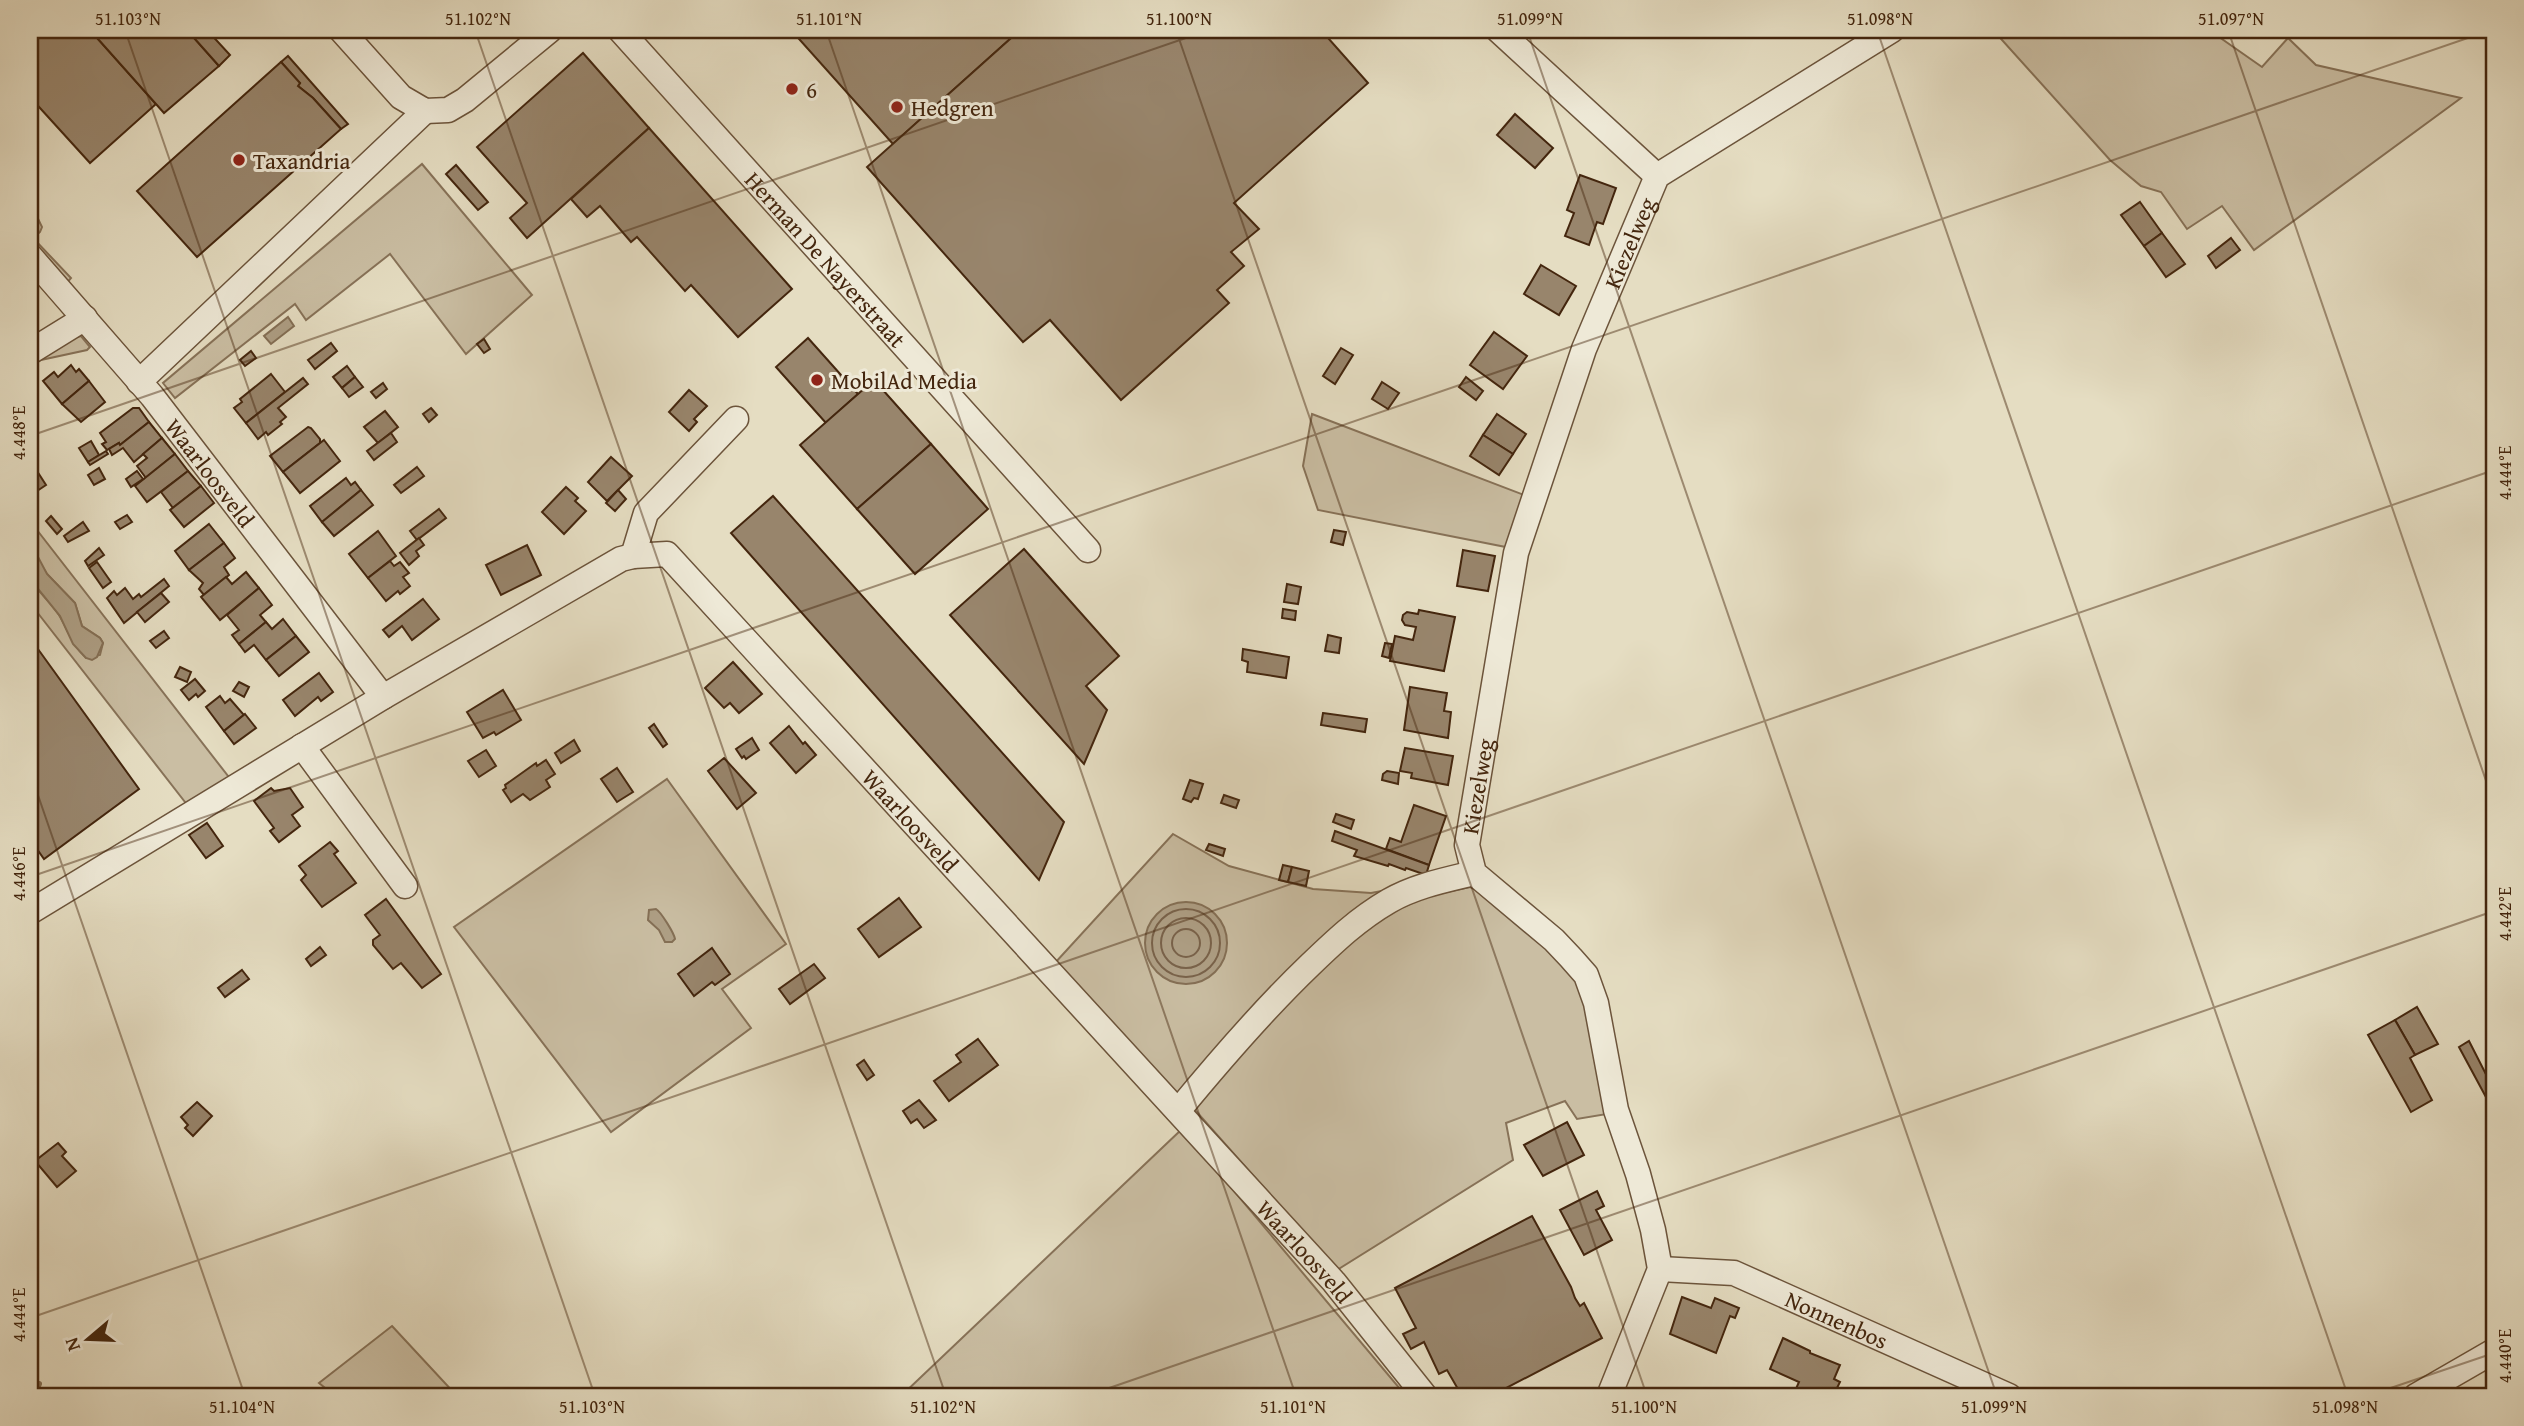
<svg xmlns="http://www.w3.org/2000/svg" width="2524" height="1426" font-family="'Gentium Book Plus',serif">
	<rect width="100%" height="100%" fill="#e5ddc2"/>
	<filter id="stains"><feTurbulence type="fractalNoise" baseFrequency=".00286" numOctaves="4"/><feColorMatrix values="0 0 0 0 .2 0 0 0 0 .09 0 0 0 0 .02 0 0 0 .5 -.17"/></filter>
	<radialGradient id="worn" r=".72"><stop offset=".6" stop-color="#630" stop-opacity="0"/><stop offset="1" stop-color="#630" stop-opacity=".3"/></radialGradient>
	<g fill="#cabea3" stroke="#877258" stroke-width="2">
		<path d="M1993 30H2209L2262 67 2288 38 2316 65 2461 98 2254 250 2222 206 2187 229 2161 192 2141 186 2110 160Z"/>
		<path d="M422 164 532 295 466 354 390 254 306 320 295 304 175 398 163 383Z"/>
		<path d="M30 202 42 227 40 232 33 238 71 278 66 284 30 244Z"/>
		<path d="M81 336 90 347 87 350 41 360 30 367V364L73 338Z"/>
		<path d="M1312 414 1532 498 1521 550 1318 510 1303 466Z"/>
		<path d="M30 521 235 785 192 811 30 603V579C38 592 51 602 59 615 68 630 72 645 86 658L100 655 103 643 100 638 82 626 75 603 47 574 30 547Z"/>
		<path d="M667 779 786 944 722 989 751 1028 611 1132 454 927Z"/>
		<path d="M1173 834 1229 866 1313 889 1371 893 1382 891 1318 944 1177 1096 1054 964Z"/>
		<path d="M1470 887 1491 896 1566 964 1584 993 1607 1114 1577 1119 1565 1101 1506 1123 1513 1160 1337 1270 1195 1110 1266 1019 1354 937 1387 914 1428 896Z"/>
		<path d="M1182 1129 1406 1396H901Z"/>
		<path d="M392 1326 457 1396H335L319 1383Z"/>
	</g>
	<g fill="#ae9f85" stroke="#846f55" stroke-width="2">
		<path d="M288 317 294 326 271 344 264 336Z"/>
		<path d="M30 547 37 555 47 574 75 603 82 626 100 638 103 643 97 657 92 660 86 658 73 644 60 616 30 579Z"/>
		<circle cx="1186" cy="943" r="41"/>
		<path d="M656 909C661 912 674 933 675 939L672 942H665L659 930 648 920 649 910Z"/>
	</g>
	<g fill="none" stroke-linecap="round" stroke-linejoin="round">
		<g stroke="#79624a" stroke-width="2">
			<circle cx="1186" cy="943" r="34"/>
			<circle cx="1186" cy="943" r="25"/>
			<circle cx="1186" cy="943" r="14"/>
		</g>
		<path stroke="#846f55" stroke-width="6" d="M30 1382 39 1384 33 1396"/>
	</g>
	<g fill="#98856c" stroke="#44260e" stroke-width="2">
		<path d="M30 30H90L156 104 90 163 30 97Z"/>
		<path d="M90 30H187L219 66 164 113Z"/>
		<path d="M187 30H207L230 55 219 66Z"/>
		<path d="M791 30H1020L893 144Z"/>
		<path d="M1020 30H1321L1368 83 1234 203 1259 229 1231 252 1244 266 1217 290 1229 303 1121 400 1050 320 1023 342 867 167Z"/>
		<path d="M583 53 649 128 527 238 510 218 527 203 477 147Z"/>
		<path d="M288 56 348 124 341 129 313 98 298 86 300 83 281 62Z"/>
		<path d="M281 62 300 83 298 86 313 98 341 129 197 257 137 191Z"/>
		<path d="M1515 114 1553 148 1535 168 1497 135Z"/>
		<path d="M649 128 792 289 738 337 691 285 685 291 637 237 631 242 600 206 587 217 571 199Z"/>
		<path d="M456 165 488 202 478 210 446 174Z"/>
		<path d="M1580 175 1616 188 1603 224 1597 222 1589 245 1565 236 1574 213 1567 210Z"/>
		<path d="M2140 202 2162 233 2144 246 2121 215Z"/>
		<path d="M2162 233 2185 264 2166 277 2144 246Z"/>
		<path d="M2231 238 2240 250 2216 268 2208 256Z"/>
		<path d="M1541 265 1576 286 1559 315 1524 294Z"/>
		<path d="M1494 332 1527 356 1503 389 1470 365Z"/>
		<path d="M808 338 858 394 826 423 776 367Z"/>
		<path d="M484 339 490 349 484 353 477 344Z"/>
		<path d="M331 343 337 351 315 369 308 360Z"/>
		<path d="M1341 348 1353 355 1335 384 1323 376Z"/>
		<path d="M251 351 256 358 245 366 240 360Z"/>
		<path d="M71 365 76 372 79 369 89 381 62 404 43 381 54 372 58 377Z"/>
		<path d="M347 366 355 377 342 388 333 377Z"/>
		<path d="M271 374 285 392 246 423 234 408 242 402 240 399Z"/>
		<path d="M355 377 363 387 349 397 342 388Z"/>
		<path d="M1466 377 1483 391 1476 400 1459 387Z"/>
		<path d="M303 378 308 384 278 408 286 417 280 422 282 424 268 435 266 432 258 439 246 423Z"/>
		<path d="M874 380 931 444 857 509 800 445Z"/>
		<path d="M89 381 105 402 81 422 62 404Z"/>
		<path d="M1382 382 1399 393 1388 409 1372 399Z"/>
		<path d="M383 383 387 389 376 398 371 392Z"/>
		<path d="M689 390 707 406 694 419 697 422 689 431 669 412Z"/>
		<path d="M133 408H139L149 422 120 445 119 443 107 450 102 444 106 442 100 433Z"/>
		<path d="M431 408 437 415 429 422 423 414Z"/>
		<path d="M385 411 398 427 378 443 364 427Z"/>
		<path d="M1497 414 1526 434 1513 454 1483 435Z"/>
		<path d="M149 422 162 438 134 462 123 448 112 455 109 449 119 443 120 445Z"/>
		<path d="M308 427 311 428 320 439V443L283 472 270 456Z"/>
		<path d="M391 433 397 442 374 460 367 451Z"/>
		<path d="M1483 435 1513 454 1499 475 1470 456Z"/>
		<path d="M162 438 175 454 146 478 137 466 147 458 143 454Z"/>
		<path d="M324 440 340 461 300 493 283 472Z"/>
		<path d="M91 441 99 455 88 462 79 448Z"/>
		<path d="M931 444 988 509 915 574 857 509Z"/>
		<path d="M106 451 108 454 90 465 88 462Z"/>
		<path d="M175 454 188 471 147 502 135 486Z"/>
		<path d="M611 457 632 476 607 501 588 482Z"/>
		<path d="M417 467 424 476 401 493 394 485Z"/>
		<path d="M99 468 105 479 94 485 88 475Z"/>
		<path d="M37 471 46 485 31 495 30 475Z"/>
		<path d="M137 471 143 479 131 487 126 479Z"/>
		<path d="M188 471 201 486 173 508 161 492Z"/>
		<path d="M346 478 351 485 355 482 361 490 322 522 310 506Z"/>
		<path d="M201 486 214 503 184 527 170 510Z"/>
		<path d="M566 487 578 498 575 501 586 511 564 534 542 512Z"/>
		<path d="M361 490 373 505 334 536 322 522Z"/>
		<path d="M618 490 626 499 615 511 606 503Z"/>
		<path d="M773 496 1064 822 1039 880 731 533Z"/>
		<path d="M439 509 446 518 417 540 410 531Z"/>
		<path d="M127 515 132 522 120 529 115 522Z"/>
		<path d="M51 516 62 529 57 534 46 521Z"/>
		<path d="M83 522 89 531 68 542 64 536Z"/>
		<path d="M209 524 224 543 189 570 175 551Z"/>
		<path d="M1334 530 1346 532 1343 545 1331 542Z"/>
		<path d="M378 531 396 556 368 578 349 554Z"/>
		<path d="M419 538 424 545 416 551 419 556 409 565 400 553Z"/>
		<path d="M224 543 235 558 224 567 229 575 204 595 199 589 203 583 189 570Z"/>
		<path d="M527 545 541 575 501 595 486 565Z"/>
		<path d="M99 548 104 555 88 566 85 561Z"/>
		<path d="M1024 549 1119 656 1086 686 1107 710 1084 764 950 615Z"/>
		<path d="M1463 550 1495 556 1488 591 1457 586Z"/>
		<path d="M390 561 394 566 400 562 409 573 403 577 410 586 400 594 398 591 386 601 368 578Z"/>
		<path d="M97 562 111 582 103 588 89 568Z"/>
		<path d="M246 572 259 588 220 620 201 597 226 577 232 584Z"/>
		<path d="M164 579 169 586 124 623 107 598 114 591 117 595 125 588 133 599 139 594 141 597Z"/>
		<path d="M1287 584 1301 587 1298 604 1284 602Z"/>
		<path d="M259 588 272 605 260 615 266 622 239 644 232 635 239 630 227 615Z"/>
		<path d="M161 593 169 602 145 622 137 612Z"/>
		<path d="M423 599 439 619 412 640 402 626 389 637 383 630Z"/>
		<path d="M1283 609 1296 611 1295 620 1282 618Z"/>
		<path d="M1419 610 1455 617 1444 671 1390 661 1395 636 1413 640 1416 627 1405 625 1402 620 1403 615 1407 612 1418 614Z"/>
		<path d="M283 619 296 636 266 660 254 645 245 652 239 644 266 622 272 629Z"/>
		<path d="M164 631 169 638 156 648 150 641Z"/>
		<path d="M1328 635 1341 638 1339 653 1325 651Z"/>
		<path d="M296 636 309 652 279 676 266 660Z"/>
		<path d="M30 638 139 789 44 859 30 839Z"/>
		<path d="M1385 643 1392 644 1389 658 1382 656Z"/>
		<path d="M1243 649 1289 657 1286 678 1247 672 1248 662 1242 660Z"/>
		<path d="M733 662 762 694 739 713 730 703 724 708 705 688Z"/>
		<path d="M180 667 191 672 187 682 175 677Z"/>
		<path d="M319 673 333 692 321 701 318 697 295 716 283 700Z"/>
		<path d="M195 679 205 691 198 697 196 694 189 700 181 690Z"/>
		<path d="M239 682 249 687 244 697 233 691Z"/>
		<path d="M1410 687 1447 693 1444 711 1451 712 1448 738 1404 730Z"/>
		<path d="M503 690 521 720 496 735 494 732 483 738 467 712Z"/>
		<path d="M220 696 225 703 230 699 244 715 224 731 206 707Z"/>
		<path d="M1323 713 1367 719 1365 732 1321 725Z"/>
		<path d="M245 714 256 728 234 744 224 731Z"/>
		<path d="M654 724 667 744 663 747 649 728Z"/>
		<path d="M789 726 803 744 805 742 816 755 796 773 770 743Z"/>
		<path d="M752 738 759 750 746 759 744 756 742 758 736 749Z"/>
		<path d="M574 740 580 751 561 763 555 753Z"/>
		<path d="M1405 748 1453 756 1448 785 1411 778 1412 773 1400 771Z"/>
		<path d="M486 750 496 766 479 777 468 761Z"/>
		<path d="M724 758 756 793 737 809 708 771Z"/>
		<path d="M546 760 555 774 546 780 550 787 530 800 523 794 511 802 503 790 506 788 505 785 536 763 537 766Z"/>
		<path d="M617 768 633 792 617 802 601 779Z"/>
		<path d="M1387 771 1399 773 1398 784 1382 780 1383 774Z"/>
		<path d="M1190 780 1203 784 1198 799 1194 798 1191 802 1183 799Z"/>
		<path d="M271 788 274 791 290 788 303 807 292 815 300 826 279 842 270 831 274 828 254 801Z"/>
		<path d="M1224 795 1239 800 1236 808 1221 803Z"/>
		<path d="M1414 805 1446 816 1429 865 1386 849 1390 838 1401 842Z"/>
		<path d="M1336 814 1354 820 1351 829 1333 822Z"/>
		<path d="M207 823 223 846 206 858 189 835Z"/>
		<path d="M1335 831 1429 865 1426 875 1406 868 1405 870 1389 864 1388 866 1354 856 1357 850 1332 841Z"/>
		<path d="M330 842 338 851 334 854 356 883 322 907 301 880 306 875 299 866Z"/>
		<path d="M1209 844 1225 849 1223 856 1206 850Z"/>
		<path d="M1283 865 1292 867 1288 882 1279 880Z"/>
		<path d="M1292 867 1309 871 1306 886 1288 882Z"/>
		<path d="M899 898 921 927 879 957 858 929Z"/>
		<path d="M386 899 441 974 422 988 401 963 393 969 373 945V940L380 935 365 915Z"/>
		<path d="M320 947 326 955 311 966 306 959Z"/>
		<path d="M712 948 730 974 715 985 712 982 694 996 678 974Z"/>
		<path d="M814 964 825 978 790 1004 779 989Z"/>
		<path d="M242 970 249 979 225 997 218 988Z"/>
		<path d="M2417 1007 2438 1044 2415 1055 2395 1020Z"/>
		<path d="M2395 1020 2415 1055 2410 1058 2432 1100 2411 1112 2368 1035Z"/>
		<path d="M978 1039 998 1065 949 1101 934 1081 961 1062 956 1055Z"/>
		<path d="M2469 1041 2494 1090V1112L2459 1047Z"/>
		<path d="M864 1060 874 1075 867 1080 857 1065Z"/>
		<path d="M919 1100 936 1120 924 1128 917 1119 911 1123 903 1111Z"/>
		<path d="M197 1102 212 1116 193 1136 185 1128 188 1125 181 1117Z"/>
		<path d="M1567 1122 1584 1155 1543 1176 1524 1145Z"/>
		<path d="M58 1143 66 1152 62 1156 76 1171 57 1187 35 1161Z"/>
		<path d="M1597 1191 1604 1206 1596 1210 1612 1240 1584 1255 1560 1210Z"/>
		<path d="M1532 1216 1571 1287 1575 1298 1580 1306 1584 1303 1602 1338 1491 1396H1462L1447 1370 1439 1374 1424 1342 1411 1349 1403 1334 1416 1328 1395 1288Z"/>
		<path d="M1682 1297 1711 1308 1715 1298 1739 1308 1735 1318 1730 1316 1716 1353 1670 1334Z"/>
		<path d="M1783 1338 1810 1351V1353L1840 1365 1834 1379 1840 1382 1833 1396H1806L1795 1391 1799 1382 1770 1369Z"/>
	</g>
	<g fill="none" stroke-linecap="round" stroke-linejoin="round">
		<g stroke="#6c543b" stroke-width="27">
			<g id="minor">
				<path d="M341 30 401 97 425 111 448 110 465 100 550 30"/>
				<path id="s1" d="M620 30 1088 550"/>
				<path d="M1498 30 1657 176"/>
				<path id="s2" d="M30 256 152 396 383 697"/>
				<path d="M30 352 85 318"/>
				<path d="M139 382 425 111"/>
				<path d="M633 556 646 513 736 419"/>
				<path d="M302 746 405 886"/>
				<path id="s3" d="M30 912 383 697 621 559 633 556 667 554 1334 1282 1425 1396"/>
				<path d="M1178 1111C1220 1060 1263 1010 1310 965 1335 941 1358 919 1389 901 1415 886 1445 880 1474 873"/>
				<path id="s4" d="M1660 1269 1734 1273 2009 1396"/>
				<path id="s5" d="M1609 1396 1660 1269 1653 1230 1638 1174 1616 1110 1596 1003 1586 975 1571 958 1554 940 1474 873 1467 845 1516 553 1584 349 1657 176 1892 30"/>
				<path d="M2416 1396 2494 1351"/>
			</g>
		</g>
		<use href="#minor" stroke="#eee9d7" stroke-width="24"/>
	</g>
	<path fill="none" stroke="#44260e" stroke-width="2" stroke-opacity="0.45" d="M125 30 595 1396M475 30 946 1396M826 30 1296 1396M1176 30 1647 1396M1527 30 1997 1396M1877 30 2348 1396M2228 30 2494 804M30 436 1209 30M30 772 245 1396M30 877 2491 30M30 1318 2494 470M1086 1396 2494 911M2367 1396 2494 1353"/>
	<g fill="#8f2418" stroke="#eee9d7" stroke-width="2.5">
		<circle cx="792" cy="89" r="7"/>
		<circle cx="897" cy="107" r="7"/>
		<circle cx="239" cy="160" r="7"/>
		<circle cx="817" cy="380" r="7"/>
	</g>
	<g text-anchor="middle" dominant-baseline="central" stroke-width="6" stroke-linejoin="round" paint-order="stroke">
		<g font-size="23" fill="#44260e" stroke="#eee9d7" text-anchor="start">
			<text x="806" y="89">6</text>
			<text x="911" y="107">Hedgren</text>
			<text x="253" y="160">Taxandria</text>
			<text x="831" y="380">MobilAd Media</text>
		</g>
		<g font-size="23" fill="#44260e" stroke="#eee9d7">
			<text stroke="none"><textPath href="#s5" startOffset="1248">Kiezelweg</textPath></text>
			<text stroke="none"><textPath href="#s1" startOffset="308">Herman De Nayerstraat</textPath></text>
			<text stroke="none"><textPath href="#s2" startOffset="282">Waarloosveld</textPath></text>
			<text stroke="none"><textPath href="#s5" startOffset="681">Kiezelweg</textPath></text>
			<text stroke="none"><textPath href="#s3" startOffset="1096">Waarloosveld</textPath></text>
			<text stroke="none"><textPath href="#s3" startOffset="1680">Waarloosveld</textPath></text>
			<text stroke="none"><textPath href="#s4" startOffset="187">Nonnenbos</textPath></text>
		</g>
	</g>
	<rect width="2524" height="1426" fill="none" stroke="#e5ddc2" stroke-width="77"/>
	<g transform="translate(88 1339) rotate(251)" stroke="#eee9d7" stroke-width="5" paint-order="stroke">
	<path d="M0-5L12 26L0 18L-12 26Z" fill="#44260e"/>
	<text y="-10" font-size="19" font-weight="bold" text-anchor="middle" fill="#44260e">N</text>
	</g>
	<rect x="38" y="38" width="2448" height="1350" fill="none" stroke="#44260e" stroke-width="2.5"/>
	<g font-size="18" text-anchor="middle" fill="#44260e">
		<text x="128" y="25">51.103°N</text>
		<text x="478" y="25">51.102°N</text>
		<text x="829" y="25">51.101°N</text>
		<text x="1179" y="25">51.100°N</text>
		<text x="1530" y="25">51.099°N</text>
		<text x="1880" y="25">51.098°N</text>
		<text x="2231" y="25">51.097°N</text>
		<text transform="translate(19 433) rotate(-90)" y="6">4.448°E</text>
		<text transform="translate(2505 473) rotate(-90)" y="6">4.444°E</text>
		<text transform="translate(19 874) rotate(-90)" y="6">4.446°E</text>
		<text transform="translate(2505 914) rotate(-90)" y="6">4.442°E</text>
		<text transform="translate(19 1315) rotate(-90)" y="6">4.444°E</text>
		<text transform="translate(2505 1356) rotate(-90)" y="6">4.440°E</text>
		<text x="242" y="1413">51.104°N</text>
		<text x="592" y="1413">51.103°N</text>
		<text x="943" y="1413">51.102°N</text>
		<text x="1293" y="1413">51.101°N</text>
		<text x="1644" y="1413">51.100°N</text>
		<text x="1994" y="1413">51.099°N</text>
		<text x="2345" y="1413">51.098°N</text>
	</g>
	<rect width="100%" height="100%" filter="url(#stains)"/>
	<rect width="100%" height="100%" fill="url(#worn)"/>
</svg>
